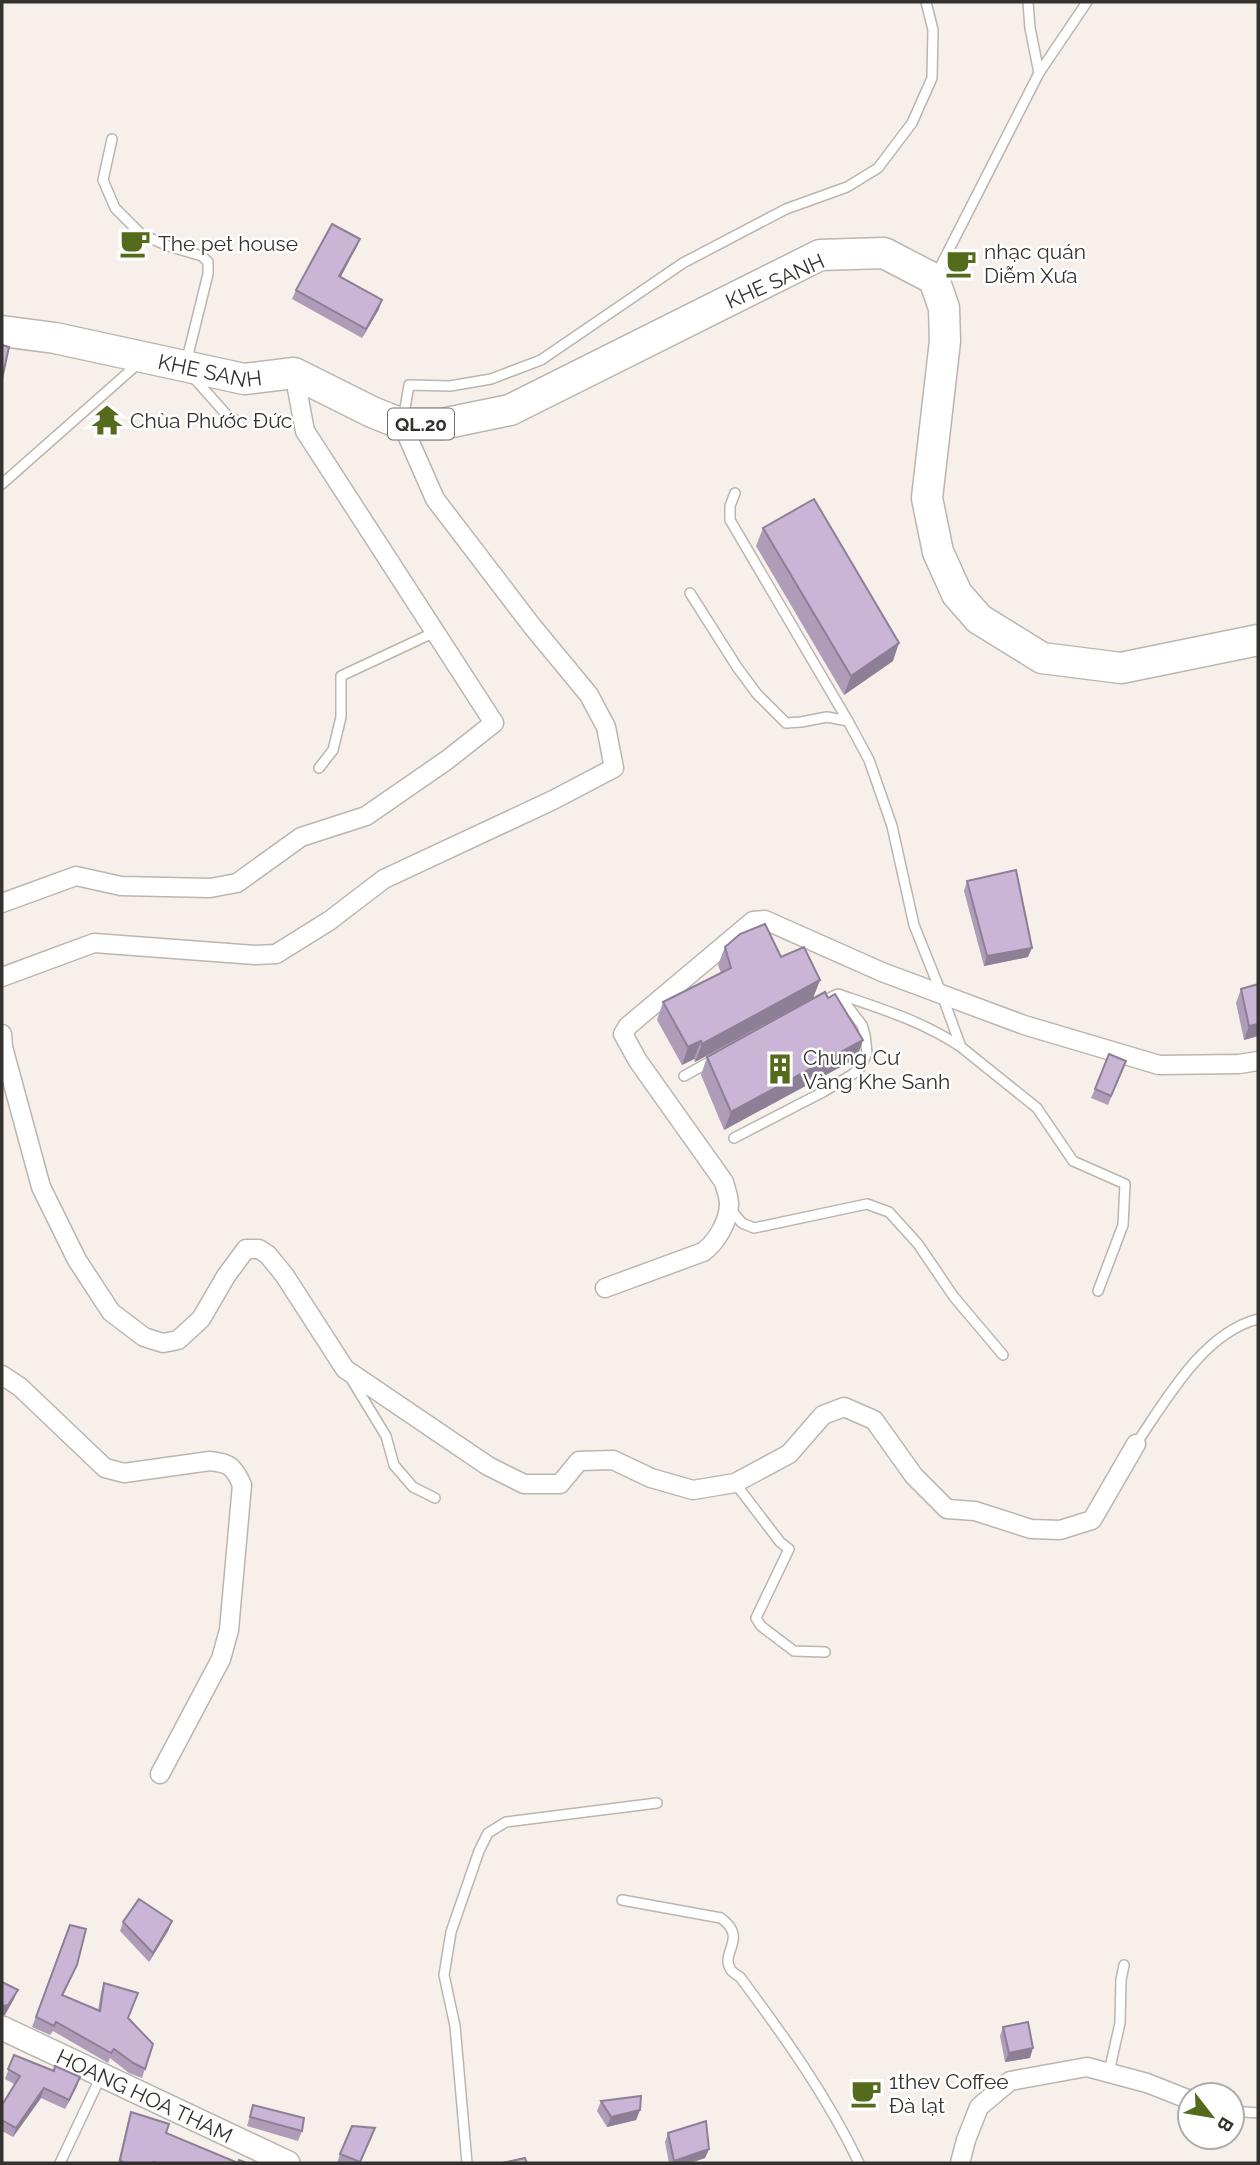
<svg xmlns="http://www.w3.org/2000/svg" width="1260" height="2165" font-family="Raleway,sans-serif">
	<rect width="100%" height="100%" fill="#f7f0ea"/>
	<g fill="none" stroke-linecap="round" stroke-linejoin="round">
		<g stroke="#bbb5af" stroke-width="12">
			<g id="service">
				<path d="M1028 2 1030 28 1039 73"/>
				<path d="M112 139 103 180 115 208 141 234 168 246 202 256 208 262V274L186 363"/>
				<path d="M936 275 1039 73 1087 2"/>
				<path d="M193 377 226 414 239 422"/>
				<path d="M403 420 409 385 450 386 491 379 541 360 683 263 786 209 847 187 878 168 912 123 932 78 933 30 926 2"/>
				<path d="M2 484 140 362"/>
				<path d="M735 493 730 506V520L848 721"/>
				<path d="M690 593 737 667 757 694 786 723 801 722 827 717 848 721 869 760 892 826 914 925 942 995 961 1047 1037 1108 1073 1161 1125 1184 1123 1225 1098 1291"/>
				<path d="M319 768 333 750 341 717V676L435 632"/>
				<path d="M827 999 838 994C882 1009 922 1021 961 1047"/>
				<path d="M684 1076 713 1060"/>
				<path d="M734 1138 823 1092 853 1074 860 1068 867 1053 865 1035 862 1025 839 995"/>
				<path d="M730 1209 742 1223 754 1228 867 1204 889 1212 918 1244 954 1297 1003 1355"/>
				<path d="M350 1377 386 1436 394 1465 413 1487 435 1498"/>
				<path d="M1136 1444C1166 1400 1203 1333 1258 1319"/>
				<path d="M735 1483 780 1542 789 1549 756 1618 761 1626 794 1651 825 1652"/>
				<path d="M622 1900 721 1918C749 1939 719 1952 731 1970 733 1973 737 1975 740 1977 784 2036 827 2096 859 2163"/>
				<path d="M1109 2072 1120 2023 1121 1980 1124 1965"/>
				<path d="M1232 2111 1258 2113"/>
				<path d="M60 2163 101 2076"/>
				<path d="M467 2163 455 2026 444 1975 451 1932 479 1851 488 1833 506 1822 657 1803"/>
			</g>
		</g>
		<g stroke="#bbb5af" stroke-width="21">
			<g id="minor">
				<path d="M2 903 76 876 121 886 210 888 237 883 301 837 366 816 447 760 494 723 305 431 294 373"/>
				<path d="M2 977 94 943 255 955 276 954 329 921 384 879 553 800 614 768 606 727 589 695 532 626 435 499 402 424"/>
				<path d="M2 1034 3 1047 41 1187 77 1260 111 1312 144 1337 163 1343 178 1340 201 1319 226 1276 246 1249H259L268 1255 285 1276 345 1369 488 1466 524 1484H560L579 1461 613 1460 651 1478 693 1490 735 1483 789 1454 823 1415 844 1407 874 1420 914 1476 947 1509 975 1511 1031 1529 1060 1530 1092 1520 1136 1444"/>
				<path d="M605 1288 703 1252C716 1243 729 1221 729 1204 729 1197 726 1190 724 1182L638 1061 623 1034 628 1026 753 921 765 920 882 972 1024 1025 1159 1065 1239 1064 1258 1061"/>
				<path d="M2 1375 20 1387 105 1468 124 1473 210 1461C230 1463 234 1467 242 1485L229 1630 221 1659 160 1774"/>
				<path d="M960 2163 966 2140 979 2107 1010 2081 1087 2067 1147 2083 1190 2100"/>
			</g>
		</g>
		<g stroke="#bbb5af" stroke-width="26">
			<g id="tertiary">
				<path id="s1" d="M2 2028 288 2163"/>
			</g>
		</g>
		<g stroke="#bbb5af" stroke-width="33">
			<g id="trunk">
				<path id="s2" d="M2 331 55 338 244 379 294 373 372 412 402 424H442L510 410 820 255 884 253 934 279 944 308 945 341 927 498 938 552 957 594 979 619 1042 658 1121 668 1258 640"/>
			</g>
		</g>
		<use href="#service" stroke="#fff" stroke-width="9"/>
		<use href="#minor" stroke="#fff" stroke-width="18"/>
		<use href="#tertiary" stroke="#fff" stroke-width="23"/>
		<use href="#trunk" stroke="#fff" stroke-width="30"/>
	</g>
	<g fill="#ae9cb9">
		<path d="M360 239 356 248 340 277 379 309 362 338 292 299 296 290Z"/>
		<path d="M763 528 893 661 844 695 756 546Z"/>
		<path d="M967 881 1028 957 984 966 964 891Z"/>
		<path d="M725 947 781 957 820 980 813 998 695 1062 694 1059 682 1065 657 1020 663 1002 721 973 718 965Z"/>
		<path d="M1258 984V1036L1244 1040 1236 1003 1241 989Z"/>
		<path d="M707 1057 857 1058 724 1130 701 1075Z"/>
		<path d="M1126 1061 1108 1105 1091 1098 1095 1089Z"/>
		<path d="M172 1921 168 1931 149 1962 120 1931 123 1922Z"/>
		<path d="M70 1925 77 1965 63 1996 98 2011 101 1992 104 1983 128 2018 153 2044 142 2078 129 2073 110 2058 108 2063 53 2031 50 2035 32 2027Z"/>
		<path d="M1003 2027 1030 2058 1005 2062 1000 2036Z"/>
		<path d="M14 2055 77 2086 65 2109 41 2098 13 2137 2 2131V2105L14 2084 5 2079Z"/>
		<path d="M601 2101 640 2110 636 2120 607 2127 597 2111Z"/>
		<path d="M253 2105 302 2131 298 2141 247 2126Z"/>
		<path d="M131 2112 166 2133 238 2163H247H118L128 2121Z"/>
		<path d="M668 2133 709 2149 705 2158 690 2163H669L665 2142Z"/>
		<path d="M372 2137 360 2163H337L340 2154Z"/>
	</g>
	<g fill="#8d7f96">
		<path d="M360 239 356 248 336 286 339 276Z"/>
		<path d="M382 300 379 309 362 338 366 329Z"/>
		<path d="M899 643 893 661 844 695 851 676Z"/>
		<path d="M1032 948 1028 957 984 966 987 956Z"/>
		<path d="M820 980 813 998 695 1062 702 1044Z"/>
		<path d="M1258 1024V1036L1244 1040 1249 1026Z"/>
		<path d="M863 1040 857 1058 724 1130 731 1112Z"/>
		<path d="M701 1041 694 1059 682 1065 688 1047Z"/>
		<path d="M172 1921 168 1931 149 1962 153 1953Z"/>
		<path d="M18 1990 14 1999 5 2015H2V2006Z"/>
		<path d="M1033 2048 1030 2058 1005 2062 1009 2053Z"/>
		<path d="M80 2077 77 2086 65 2109 69 2100Z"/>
		<path d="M44 2088 41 2098 13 2137 16 2128Z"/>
		<path d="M640 2110 636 2120 607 2127 611 2117Z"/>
		<path d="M709 2149 705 2158 690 2163H673L674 2161Z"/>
	</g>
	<g fill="#cab5d7" stroke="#8d7f96" stroke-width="2">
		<path d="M332 224 360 239 339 276 382 300 366 329 296 290Z"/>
		<path d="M2 345 9 347 2 379Z"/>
		<path d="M814 499 899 643 851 676 763 528Z"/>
		<path d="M1016 870 1032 948 987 956 967 881Z"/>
		<path d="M765 924 781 957 804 947 820 980 702 1044 701 1041 688 1047 663 1002 731 968 725 947 740 934Z"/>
		<path d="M1258 984V1024L1249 1026 1241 989Z"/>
		<path d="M825 992 828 998 835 994 863 1040 731 1112 707 1057Z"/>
		<path d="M1109 1054 1126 1061 1111 1096 1095 1089Z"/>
		<path d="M139 1899 172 1921 153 1953 123 1922Z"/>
		<path d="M70 1925 86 1929 77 1965 62 1995 100 2011 104 1983 138 1993 128 2018 153 2044 145 2069 133 2063 114 2049 111 2053 56 2022 54 2026 36 2017Z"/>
		<path d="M2 1982 18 1990 8 2005 2 2006Z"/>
		<path d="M1028 2022 1033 2048 1009 2053 1003 2027Z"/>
		<path d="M14 2055 54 2071 55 2066 80 2077 69 2100 44 2088 16 2128 2 2120V2105L20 2076 8 2069Z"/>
		<path d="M641 2096 640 2110 611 2117 601 2101Z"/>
		<path d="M253 2105 304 2118 302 2131 250 2117Z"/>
		<path d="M131 2112 169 2124 166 2133 238 2163 239 2160 247 2163H156L154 2162 153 2163H125L120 2160Z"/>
		<path d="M706 2121 709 2149 674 2161 668 2133Z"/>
		<path d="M352 2126 375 2128 360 2162 340 2154Z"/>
		<path d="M525 2158 527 2163H502Z"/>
	</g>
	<defs>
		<g id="cafe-bare" transform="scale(2.415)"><path d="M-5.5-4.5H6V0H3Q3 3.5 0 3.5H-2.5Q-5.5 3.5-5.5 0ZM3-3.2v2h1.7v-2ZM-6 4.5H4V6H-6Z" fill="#546b1b" stroke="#fff" stroke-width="2.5" paint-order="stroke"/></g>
		<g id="temple-bare" transform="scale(2.415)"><path d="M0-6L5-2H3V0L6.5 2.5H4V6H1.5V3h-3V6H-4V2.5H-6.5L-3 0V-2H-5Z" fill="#546b1b" stroke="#fff" stroke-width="2.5" paint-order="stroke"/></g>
		<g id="building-bare" transform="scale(2.415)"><path d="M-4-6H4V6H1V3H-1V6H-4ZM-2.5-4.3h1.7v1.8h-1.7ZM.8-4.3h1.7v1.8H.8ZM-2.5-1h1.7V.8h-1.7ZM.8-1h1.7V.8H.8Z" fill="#546b1b" stroke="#fff" stroke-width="2.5" paint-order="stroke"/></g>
	</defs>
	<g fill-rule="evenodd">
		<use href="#cafe-bare" x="135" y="243"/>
		<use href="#cafe-bare" x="961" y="263"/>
		<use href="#temple-bare" x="107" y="420"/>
		<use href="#building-bare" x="780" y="1069"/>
		<use href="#cafe-bare" x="866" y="2093"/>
	</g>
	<g text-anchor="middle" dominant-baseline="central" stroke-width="5" stroke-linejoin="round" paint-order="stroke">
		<rect fill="#fff" stroke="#71706d" stroke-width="2" x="388" y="408.5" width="66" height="31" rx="5"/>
		<g font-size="19" font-weight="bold" fill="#34322f">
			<text x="421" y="424">QL.20</text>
		</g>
		<g font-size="21" fill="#34322f" stroke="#fff" text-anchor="start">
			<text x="158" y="243">The pet house</text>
			<text x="984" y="251">nhạc quán<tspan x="984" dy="24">Diễm Xưa</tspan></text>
			<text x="130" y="420">Chùa Phước Đức</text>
			<text x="803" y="1057">Chung Cư<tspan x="803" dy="24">Vàng Khe Sanh</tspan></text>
			<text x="889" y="2081">1thev Coffee<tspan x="889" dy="24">Đà lạt</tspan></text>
		</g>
		<g font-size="21" fill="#34322f" stroke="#fff">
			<text transform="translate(775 281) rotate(-24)">KHE SANH</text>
			<text stroke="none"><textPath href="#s2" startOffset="212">KHE SANH</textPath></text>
			<text stroke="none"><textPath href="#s1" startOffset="158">HOANG HOA THAM</textPath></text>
		</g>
	</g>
	<rect width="1260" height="2165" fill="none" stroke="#34322f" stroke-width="7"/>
	<g transform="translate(1211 2116) rotate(121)"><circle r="33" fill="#ffffff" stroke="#aeadac" stroke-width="2"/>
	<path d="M0-5L12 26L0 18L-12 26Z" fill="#546b1b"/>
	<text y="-10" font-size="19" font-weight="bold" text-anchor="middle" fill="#34322f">B</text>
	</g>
</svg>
